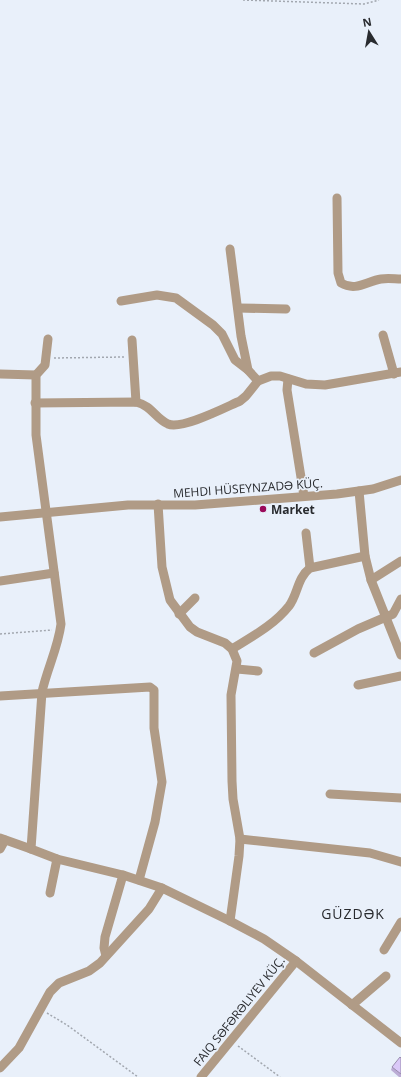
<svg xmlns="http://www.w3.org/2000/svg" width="401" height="1077" font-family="'Open Sans',sans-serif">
	<rect width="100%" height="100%" fill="#e9f0fa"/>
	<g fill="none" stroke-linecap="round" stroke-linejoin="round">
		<g stroke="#a2a7af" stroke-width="1.5" stroke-dasharray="2 2" stroke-linecap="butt">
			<path d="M243 0 364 4 379 0"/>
			<path d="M54 358 124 357"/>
			<path d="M0 634 52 630"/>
			<path d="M47 1013 67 1025 138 1077"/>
			<path d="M238 1046 280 1077"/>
		</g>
		<g stroke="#b09b86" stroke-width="9">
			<path d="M337 198 338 273 341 283C356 292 367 281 381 279 388 278 395 279 401 279"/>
			<path d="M230 249 241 336 248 370 258 381"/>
			<path d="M121 301 157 295 176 298 213 325 222 334 235 360 248 370"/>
			<path d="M238 308 286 309"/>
			<path d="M383 335 394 374"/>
			<path d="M48 339 45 365 36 375V435L61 624C58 648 47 669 42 692L31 849 57 859 123 875 162 888 230 921 264 939 296 961 401 1043"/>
			<path d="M132 340 136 402"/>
			<path d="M0 374 36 375"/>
			<path d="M288 379 287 390 304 496"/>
			<path d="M35 403 136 402C152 406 155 418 168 424 182 430 226 407 240 401L246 396 258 381 271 376H280L306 384 325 385 401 372"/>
			<path d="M359 491 365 556 371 580 401 655"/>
			<path d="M158 504 162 567 170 600 190 627 197 632 225 643 232 649 237 661 231 695 232 781 233 799 240 839 239 856 230 921"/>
			<path d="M0 517 128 505H195L337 494 373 489 401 480"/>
			<path d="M306 533 310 568"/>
			<path d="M371 580 401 561"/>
			<path d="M0 581 54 573"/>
			<path d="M179 614 195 598"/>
			<path d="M232 649C253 636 274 625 289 606 298 594 297 578 310 568L365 556"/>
			<path d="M314 653 358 629 393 614 401 599"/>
			<path d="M237 669 258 671"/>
			<path d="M358 685 401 676"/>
			<path d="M0 696 150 687 154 690V728L162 782 155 822 139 880"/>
			<path d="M330 794 401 798"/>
			<path d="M0 838 31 849"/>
			<path d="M240 839 370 853 401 862"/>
			<path d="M0 849 5 840"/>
			<path d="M50 893 57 859"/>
			<path d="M384 950 401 922"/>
			<path d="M106 956 104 948 105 937 123 875"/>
			<path d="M352 1005 386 976"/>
			<path d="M0 1068 19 1048 50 992 59 983 89 971 100 963 149 909 162 888"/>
			<path d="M201 1077 296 961"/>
		</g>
	</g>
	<path fill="#bbacd5" d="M401 1058V1077H399L391 1070 392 1067Z"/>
	<path fill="#dac8f8" stroke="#998cae" d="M400 1057 401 1058V1074L392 1067Z"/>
	<circle fill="#9a0a5b" stroke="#e9f0fa" stroke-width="1.5" cx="263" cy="509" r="4"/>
	<g text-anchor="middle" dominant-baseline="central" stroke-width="3.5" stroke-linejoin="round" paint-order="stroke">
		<g font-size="12" fill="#292b2f" stroke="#e9f0fa">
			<text transform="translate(248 488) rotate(-4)">MEHDI HÜSEYNZADƏ KÜÇ.</text>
			<text transform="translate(239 1011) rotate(-51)">FAIQ SƏFƏRƏLIYEV KÜÇ.</text>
		</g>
		<g font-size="12" font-weight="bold" fill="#292b2f" stroke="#e9f0fa" text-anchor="start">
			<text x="271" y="509">Market</text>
		</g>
		<g font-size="14" letter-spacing="1" fill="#292b2f" stroke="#e9f0fa">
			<text x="353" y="913">GÜZDƏK</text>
		</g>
	</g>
	<g transform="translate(369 32) rotate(349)" stroke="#e9f0fa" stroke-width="3" paint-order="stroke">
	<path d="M0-3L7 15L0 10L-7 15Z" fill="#292b2f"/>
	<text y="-6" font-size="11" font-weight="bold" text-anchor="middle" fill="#292b2f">N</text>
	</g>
</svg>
